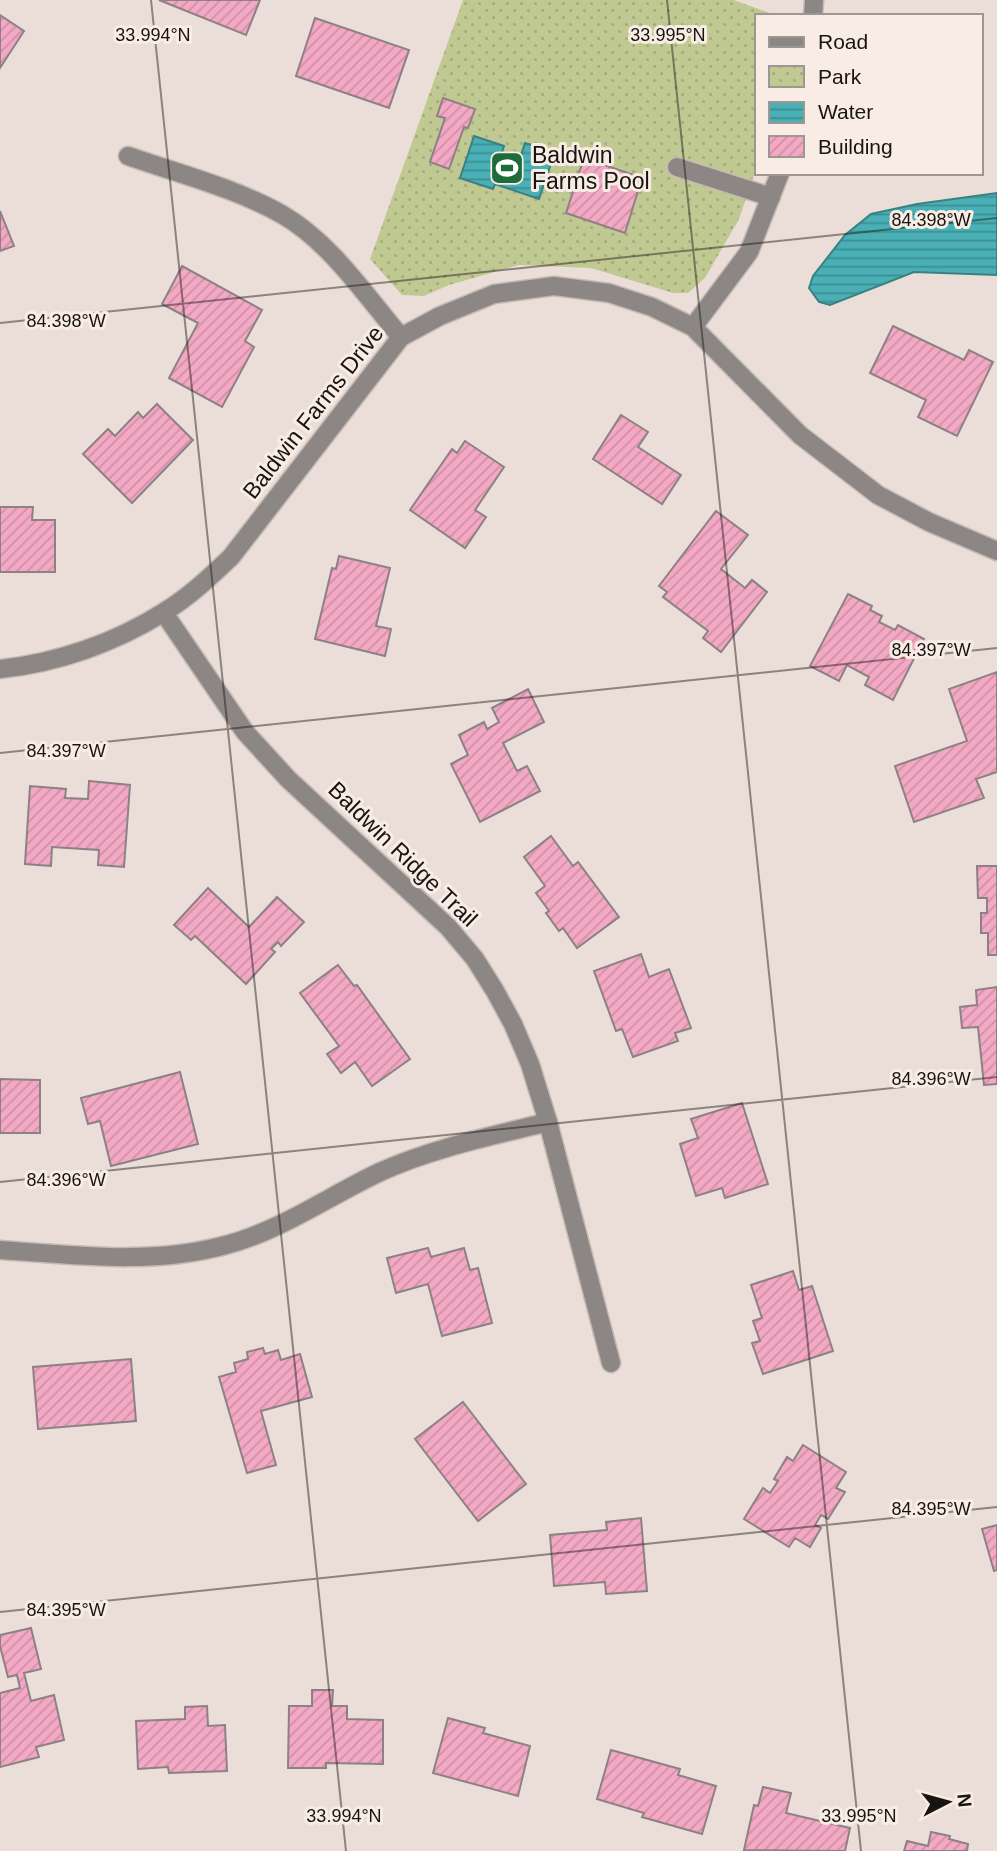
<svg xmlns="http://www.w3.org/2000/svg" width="997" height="1851" font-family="Helvetica,sans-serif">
	<defs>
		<pattern id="park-dots" width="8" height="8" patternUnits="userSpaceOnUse" patternTransform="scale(1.75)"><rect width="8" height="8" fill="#c1c992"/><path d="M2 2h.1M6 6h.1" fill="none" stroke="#a5ac7d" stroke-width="1.8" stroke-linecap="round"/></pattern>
		<pattern id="water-rules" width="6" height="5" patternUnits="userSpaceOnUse" patternTransform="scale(1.75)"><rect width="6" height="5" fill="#49b0b5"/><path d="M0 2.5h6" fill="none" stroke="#3c8e92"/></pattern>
		<pattern id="building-hatch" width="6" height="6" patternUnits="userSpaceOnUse" patternTransform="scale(1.75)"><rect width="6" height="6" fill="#f3a8c4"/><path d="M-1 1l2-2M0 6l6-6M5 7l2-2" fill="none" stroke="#d090a7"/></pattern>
	</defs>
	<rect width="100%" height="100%" fill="#ebded8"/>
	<path fill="url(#park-dots)" d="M463 0H734L778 16H757V166L739 219 705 278 688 293H673L591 268 519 265 449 285 424 296 402 295 370 259Z"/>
	<g fill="url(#water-rules)" stroke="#3a8184" stroke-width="2">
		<path d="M474 136 504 146 502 152 520 158 525 143 555 152 539 199 495 184 493 189 460 178Z"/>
		<path d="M997 193V275L914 272 830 305 819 302 809 288 813 276 845 235 871 214 917 204Z"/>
	</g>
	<g fill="url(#building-hatch)" stroke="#8d8185" stroke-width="2">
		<path d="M159 0H260L246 35Z"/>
		<path d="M0 15 24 31 0 68Z"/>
		<path d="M315 18 409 50 389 108 296 76Z"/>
		<path d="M443 98 475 109 468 128 464 127 449 169 430 162 445 118 437 116Z"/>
		<path d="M584 158 642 178 625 233 566 213Z"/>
		<path d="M0 211 14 246 0 251Z"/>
		<path d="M182 266 262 310 245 341 254 347 222 407 169 378 198 323 162 304Z"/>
		<path d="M893 326 964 360 969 350 993 362 957 436 918 417 926 400 870 373Z"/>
		<path d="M157 404 193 440 132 503 83 454 108 429 115 436 138 412 143 418Z"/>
		<path d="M621 415 648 432 638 447 681 475 662 504 593 459Z"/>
		<path d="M465 441 504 467 475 510 486 517 465 548 410 510 452 449 457 453Z"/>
		<path d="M0 507H33L32 520H55V572H0Z"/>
		<path d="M716 511 748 535 721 569 745 588 752 580 767 592 721 652 703 638 708 631 663 597 667 592 659 586Z"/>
		<path d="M339 556 390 568 376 626 391 629 385 656 315 639 332 568 336 569Z"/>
		<path d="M848 594 872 606 870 610 882 616 879 622 895 630 898 625 924 639 893 700 865 685 869 677 847 665 839 681 810 666Z"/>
		<path d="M997 672V772L976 779 984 798 914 822 895 766 967 741 949 689Z"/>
		<path d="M528 689 544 722 503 743 517 771 527 766 540 791 480 822 451 764 468 755 459 735 484 722 487 729 499 722 492 708Z"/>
		<path d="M89 781 130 785 124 867 98 865 99 850 52 847 51 866 25 864 30 786 66 789 65 798 88 799Z"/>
		<path d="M551 836 573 866 578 862 619 917 577 948 563 928 559 931 546 913 549 911 536 893 545 886 524 857Z"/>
		<path d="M977 866H997V955H988V933H981V913H987V898H978Z"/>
		<path d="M208 888 249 927 277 897 304 922 281 946 278 942 271 949 275 952 246 984 195 936 191 940 174 925Z"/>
		<path d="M641 954 649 977 669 969 691 1028 675 1033 678 1041 633 1057 622 1029 616 1031 594 971Z"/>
		<path d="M338 965 354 986 357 985 410 1059 372 1086 355 1062 341 1073 327 1054 339 1046 300 993Z"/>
		<path d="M997 987V1084L984 1085 978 1027 962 1028 960 1007 977 1005 976 990Z"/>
		<path d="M180 1072 198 1144 111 1166 100 1121 88 1124 81 1098Z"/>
		<path d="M0 1079 40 1080V1133H0Z"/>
		<path d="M742 1103 768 1184 725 1198 722 1188 696 1196 680 1144 698 1138 691 1119Z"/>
		<path d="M428 1248 431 1257 464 1248 470 1270 478 1268 492 1323 442 1336 428 1284 396 1293 387 1258Z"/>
		<path d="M793 1271 799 1290 812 1286 833 1351 763 1374 752 1343 760 1341 753 1321 762 1318 751 1285Z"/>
		<path d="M263 1348 265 1354 278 1350 281 1360 300 1354 312 1397 261 1411 276 1465 247 1473 219 1377 236 1372 234 1363 248 1359 247 1352Z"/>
		<path d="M131 1359 136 1421 38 1429 33 1367Z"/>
		<path d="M463 1402 526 1484 478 1521 415 1439Z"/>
		<path d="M803 1445 846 1472 836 1488 845 1492 828 1519 821 1515 815 1525 821 1528 810 1547 795 1538 789 1547 744 1519 763 1488 770 1493 778 1481 774 1479 787 1457 793 1461Z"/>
		<path d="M641 1518 647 1591 606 1594 605 1582 554 1586 550 1535 607 1530 606 1522Z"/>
		<path d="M997 1525V1570L994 1571 982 1529Z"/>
		<path d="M31 1628 41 1669 24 1673 31 1701 54 1695 64 1740 36 1747 39 1757 0 1767V1693L20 1688 17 1675 8 1677 0 1646V1635Z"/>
		<path d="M312 1690H333L332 1706H347V1719L383 1720V1764L326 1763V1768H288L289 1706H312Z"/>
		<path d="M207 1706 208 1726 225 1725 227 1771 169 1773 168 1767 138 1769 136 1721 185 1719V1707Z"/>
		<path d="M448 1718 485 1728 483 1733 530 1746 518 1796 433 1773Z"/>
		<path d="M611 1750 680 1769 678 1775 716 1786 702 1834 642 1817 644 1813 597 1799Z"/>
		<path d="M763 1787 791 1793 786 1813 850 1828 845 1851 744 1850 754 1805 758 1806Z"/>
		<path d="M931 1832 950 1836 949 1839 968 1844 967 1851H904L907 1841 928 1846Z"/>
	</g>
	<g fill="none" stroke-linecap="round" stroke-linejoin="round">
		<g stroke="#c5bab4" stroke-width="21">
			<path id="lane" d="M677 167 771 197"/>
		</g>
		<g stroke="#c5bab4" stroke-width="21">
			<g id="street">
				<path d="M813 16 814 0"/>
				<path d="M128 156C177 173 238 189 283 215 331 243 365 295 401 337"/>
				<path d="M693 327 749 252 780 173"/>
				<path d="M164 613 245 732 288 779 448 927 475 959 495 991 513 1024 530 1064 548 1122 611 1363"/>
				<path d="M0 669C57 663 115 643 164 612 189 597 210 577 231 557L401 337 440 316 494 294 554 286 609 293 652 307 693 327 800 435 878 495 929 522 997 551"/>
				<path d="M0 1250C74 1255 149 1265 222 1246 279 1232 327 1197 380 1172 433 1148 492 1136 548 1122"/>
			</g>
		</g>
		<use href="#lane" stroke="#8c8784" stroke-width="18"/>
		<use href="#street" stroke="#8c8784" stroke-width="18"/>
	</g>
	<path fill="none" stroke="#181411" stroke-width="2" stroke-opacity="0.45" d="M151 0 346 1851M667 0 861 1851M0 323 997 218M0 753 997 648M0 1182 997 1077M0 1612 997 1507"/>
	<defs>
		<g id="stadium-square" transform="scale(1.75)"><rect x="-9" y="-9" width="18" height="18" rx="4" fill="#1f6c3b" stroke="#f8ece5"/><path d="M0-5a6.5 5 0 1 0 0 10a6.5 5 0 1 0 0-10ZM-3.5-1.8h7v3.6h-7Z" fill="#fff"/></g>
	</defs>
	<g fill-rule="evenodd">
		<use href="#stadium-square" x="507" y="168"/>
	</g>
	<g text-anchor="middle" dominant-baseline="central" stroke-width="6" stroke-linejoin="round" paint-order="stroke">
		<g font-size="23" fill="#181411" stroke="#f8ece5" text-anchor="start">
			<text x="532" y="155">Baldwin<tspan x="532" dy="26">Farms Pool</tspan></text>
		</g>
		<g font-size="23" fill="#181411" stroke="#f8ece5">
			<text transform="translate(313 412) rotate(-52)">Baldwin Farms Drive</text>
			<text transform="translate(403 854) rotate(44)">Baldwin Ridge Trail</text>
		</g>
	</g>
	<g font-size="18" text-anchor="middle" fill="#181411" stroke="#f8ece5" stroke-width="6" stroke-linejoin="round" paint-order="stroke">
		<text x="153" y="41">33.994°N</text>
		<text x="668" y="41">33.995°N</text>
		<text x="931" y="226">84.398°W</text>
		<text x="66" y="327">84.398°W</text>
		<text x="931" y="656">84.397°W</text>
		<text x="66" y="757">84.397°W</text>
		<text x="931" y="1085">84.396°W</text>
		<text x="66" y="1186">84.396°W</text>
		<text x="931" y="1515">84.395°W</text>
		<text x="66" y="1616">84.395°W</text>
		<text x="344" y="1822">33.994°N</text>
		<text x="859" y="1822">33.995°N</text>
	</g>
	<rect x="755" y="14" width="228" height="161" fill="#f8ece5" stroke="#9e9690" stroke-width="2"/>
	<rect x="769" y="37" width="35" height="10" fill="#8c8784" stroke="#9e9690" stroke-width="2"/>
	<text x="818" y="49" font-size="21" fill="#181411">Road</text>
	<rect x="769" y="66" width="35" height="21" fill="url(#park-dots)" stroke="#9e9690" stroke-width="2"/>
	<text x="818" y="84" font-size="21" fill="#181411">Park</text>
	<rect x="769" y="102" width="35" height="21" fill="url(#water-rules)" stroke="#9e9690" stroke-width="2"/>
	<text x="818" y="119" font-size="21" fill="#181411">Water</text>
	<rect x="769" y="136" width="35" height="21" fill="url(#building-hatch)" stroke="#9e9690" stroke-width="2"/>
	<text x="818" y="154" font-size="21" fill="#181411">Building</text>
	<g transform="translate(948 1802) rotate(84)" stroke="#f8ece5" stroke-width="5" paint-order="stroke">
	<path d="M0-5L12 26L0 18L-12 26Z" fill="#181411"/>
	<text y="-10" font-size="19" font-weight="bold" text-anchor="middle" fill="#181411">N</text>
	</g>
</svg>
